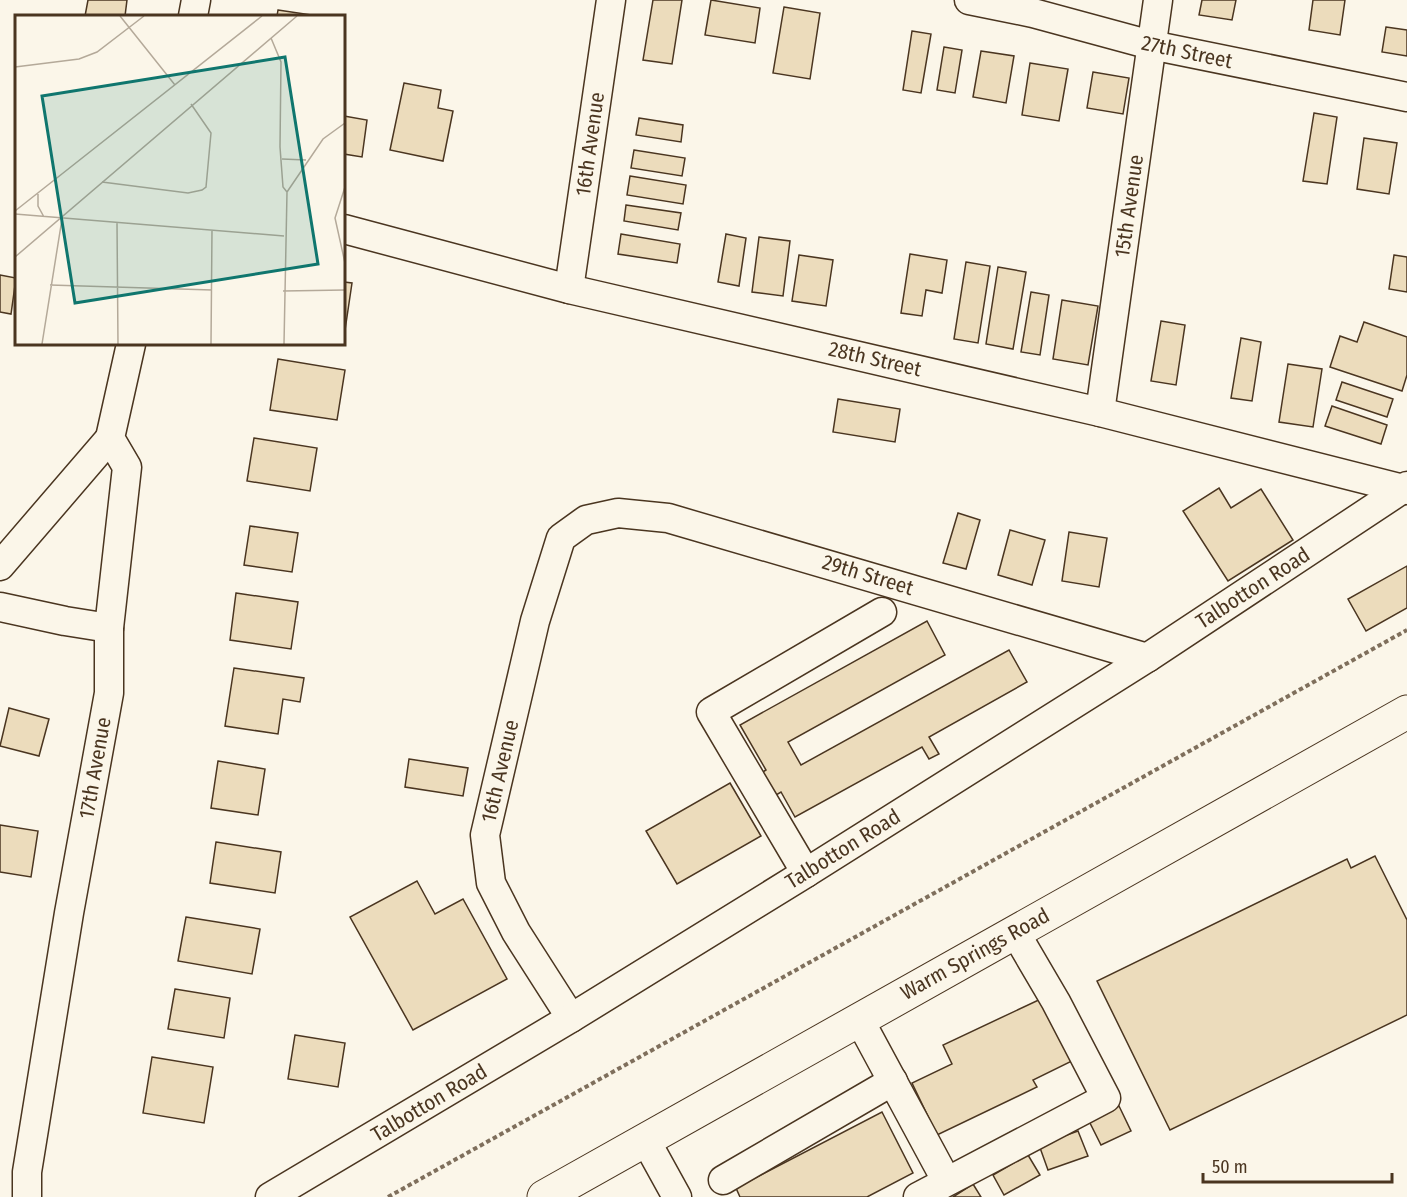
<svg xmlns="http://www.w3.org/2000/svg" width="1407" height="1197" font-family="'Fira Sans Condensed',sans-serif">
	<rect width="100%" height="100%" fill="#fbf6e9"/>
	<g fill="#ecdcbc" stroke="#4a3520" stroke-width="1.5">
		<path d="M88 0H127L125 16H85Z"/>
		<path d="M653 0H682L672 64 643 60Z"/>
		<path d="M711 0 760 8 755 43 705 35Z"/>
		<path d="M1202 0H1236L1232 20 1199 15Z"/>
		<path d="M1313 0H1345L1340 35 1309 30Z"/>
		<path d="M784 7 820 13 810 79 773 73Z"/>
		<path d="M278 10 318 16H277Z"/>
		<path d="M1386 27 1407 30V56L1382 52Z"/>
		<path d="M912 31 931 34 921 93 903 90Z"/>
		<path d="M944 47 962 50 955 93 937 90Z"/>
		<path d="M981 51 1014 56 1006 103 973 97Z"/>
		<path d="M1030 63 1068 69 1059 121 1022 115Z"/>
		<path d="M1093 72 1129 78 1123 114 1087 108Z"/>
		<path d="M404 83 441 90 438 108 453 111 443 161 390 150Z"/>
		<path d="M1314 113 1337 117 1327 184 1303 181Z"/>
		<path d="M344 116 367 120 362 157 344 154Z"/>
		<path d="M639 118 683 125 681 142 636 135Z"/>
		<path d="M1364 138 1397 143 1389 194 1357 189Z"/>
		<path d="M634 150 685 158 682 176 631 168Z"/>
		<path d="M630 176 686 185 683 204 627 195Z"/>
		<path d="M626 205 681 213 678 230 624 221Z"/>
		<path d="M621 234 680 244 677 263 618 254Z"/>
		<path d="M726 234 746 238 739 286 718 282Z"/>
		<path d="M759 237 790 241 783 296 752 292Z"/>
		<path d="M910 254 947 260 942 293 926 290 922 316 901 313Z"/>
		<path d="M799 255 833 260 826 306 792 301Z"/>
		<path d="M1394 255 1407 257V292L1389 289Z"/>
		<path d="M966 262 990 266 978 343 954 339Z"/>
		<path d="M998 267 1026 272 1013 349 986 344Z"/>
		<path d="M0 275 16 278 11 314 0 312Z"/>
		<path d="M344 282 352 283 344 337Z"/>
		<path d="M1031 292 1049 295 1040 355 1021 352Z"/>
		<path d="M1062 300 1098 306 1088 365 1053 359Z"/>
		<path d="M1161 321 1185 325 1176 385 1151 381Z"/>
		<path d="M1364 322 1407 337V375L1402 391 1330 367 1340 336 1357 342Z"/>
		<path d="M1241 338 1261 342 1252 401 1231 398Z"/>
		<path d="M278 359 345 370 337 420 270 410Z"/>
		<path d="M1288 364 1322 369 1313 427 1279 422Z"/>
		<path d="M1342 382 1393 399 1387 417 1336 400Z"/>
		<path d="M838 399 900 409 895 442 833 432Z"/>
		<path d="M1332 406 1387 425 1381 444 1325 426Z"/>
		<path d="M254 438 317 448 310 491 247 481Z"/>
		<path d="M1219 488 1231 508 1261 489 1293 540 1228 581 1183 511Z"/>
		<path d="M958 513 980 520 966 569 943 563Z"/>
		<path d="M250 526 298 533 292 572 244 565Z"/>
		<path d="M1010 530 1045 540 1032 585 998 575Z"/>
		<path d="M1069 532 1107 538 1099 587 1062 581Z"/>
		<path d="M1407 566V608L1366 631 1348 599Z"/>
		<path d="M236 593 298 602 291 649 230 640Z"/>
		<path d="M927 621 945 655 788 742 801 765 1009 650 1027 682 929 737 939 754 929 759 922 747 795 817 781 792 771 798 758 775 766 770 740 725Z"/>
		<path d="M234 668 304 678 300 702 283 699 278 734 225 726Z"/>
		<path d="M9 708 49 719 39 756 0 746Z"/>
		<path d="M409 759 468 768 463 796 405 787Z"/>
		<path d="M218 761 265 769 258 815 211 808Z"/>
		<path d="M730 783 761 836 677 884 646 831Z"/>
		<path d="M0 825 38 831 31 877 0 872Z"/>
		<path d="M216 842 281 852 275 893 210 883Z"/>
		<path d="M1375 856 1407 920V1015L1170 1130 1097 981 1347 859 1351 868Z"/>
		<path d="M417 881 435 914 463 899 507 979 413 1030 350 917Z"/>
		<path d="M186 917 260 929 252 974 178 961Z"/>
		<path d="M175 989 230 998 224 1038 168 1029Z"/>
		<path d="M1045 997 1076 1059 1033 1080 1037 1087 937 1135 912 1083 952 1064 943 1045Z"/>
		<path d="M295 1035 345 1043 338 1087 288 1079Z"/>
		<path d="M152 1057 213 1067 204 1123 143 1113Z"/>
		<path d="M1119 1106 1131 1131 1101 1145 1089 1121Z"/>
		<path d="M882 1112 913 1173 867 1197H740L736 1188Z"/>
		<path d="M1078 1131 1088 1156 1048 1170 1039 1145Z"/>
		<path d="M1028 1155 1040 1175 1004 1195 993 1175Z"/>
		<path d="M973 1184 981 1197H953Z"/>
	</g>
	<g fill="none" stroke-linecap="round" stroke-linejoin="round">
		<g stroke="#4a3520" stroke-width="31">
			<g id="minor">
				<path d="M969 0 1033 13 1151 45 1407 97"/>
				<path d="M193 16 196 0"/>
				<path d="M344 229 569 289 1100 412 1407 490"/>
				<path d="M569 289 611 0"/>
				<path d="M1100 412 1158 0"/>
				<path d="M0 566 110 438"/>
				<path d="M0 607 65 621 109 628"/>
				<path d="M806 873 711 712 882 612"/>
				<path d="M571 1018 516 932 491 883 485 835 535 621 561 538 586 520 618 513 668 518 1147 658"/>
				<path d="M859 1019 940 1169"/>
				<path d="M645 1139 677 1197"/>
				<path d="M723 1180 893 1081"/>
				<path d="M27 1197V1172L69 913 109 693V628L127 467 110 438 131 344"/>
				<path d="M270 1197 571 1018 801 876 1147 658 1407 486"/>
				<path d="M918 1197 1106 1098 1056 1002 1015 932"/>
			</g>
		</g>
		<g stroke="#4a3520" stroke-width="35">
			<path id="major" d="M544 1197 1407 712"/>
		</g>
		<path stroke="#7f6f5c" stroke-width="4" stroke-dasharray="4.5 3" stroke-linecap="butt" d="M388 1197 1407 630"/>
		<use href="#minor" stroke="#fbf6e9" stroke-width="28"/>
		<use href="#major" stroke="#fbf6e9" stroke-width="33"/>
	</g>
	<g text-anchor="middle" dominant-baseline="central" stroke-width="4.5" stroke-linejoin="round" paint-order="stroke">
		<g font-size="21" fill="#4a3520" stroke="#fbf6e9">
			<text transform="translate(1187 52) rotate(12)">27th Street</text>
			<text transform="translate(590 144) rotate(-82)">16th Avenue</text>
			<text transform="translate(1129 206) rotate(-82)">15th Avenue</text>
			<text transform="translate(875 359) rotate(13)">28th Street</text>
			<text transform="translate(868 575) rotate(17)">29th Street</text>
			<text transform="translate(1253 588) rotate(-33)">Talbotton Road</text>
			<text transform="translate(95 768) rotate(-80)">17th Avenue</text>
			<text transform="translate(500 771) rotate(-77)">16th Avenue</text>
			<text transform="translate(843 849) rotate(-32)">Talbotton Road</text>
			<text transform="translate(975 954) rotate(-29)">Warm Springs Road</text>
			<text transform="translate(429 1103) rotate(-31)">Talbotton Road</text>
		</g>
	</g>
	<g transform="translate(15 15)">
		<rect width="330" height="330" fill="#fbf6e9"/>
		<path fill="none" stroke="#b4a999" stroke-width="1.5" d="M105 1 160 70M256 23 266 47 265 132 268 172 272 177 269 329M0 52 64 44 82 37 129 1M267 144 291 145M87 167 173 178 187 175 191 172 196 118 176 89M330 172 320 203 330 248M272 177 308 124 330 108M23 179V191L29 202M0 196 247 1M0 199 269 221M102 208 103 329M0 242 282 1M35 270 197 275M268 276 330 275M27 329 47 204M196 329 197 215"/>
		<path fill="#0f766e" fill-opacity="0.15" stroke="#0f766e" stroke-width="3" d="M270 42 303 249 60 288 27 81Z"/>
		<rect width="330" height="330" fill="none" stroke="#4a3520" stroke-width="3"/>
	</g>
	<path d="M1203 1173v9h189v-9" fill="none" stroke="#4a3520" stroke-width="3"/>
	<text x="1212" y="1173" font-size="18" fill="#4a3520" stroke="#fbf6e9" stroke-width="4.5" paint-order="stroke">50 m</text>
</svg>
